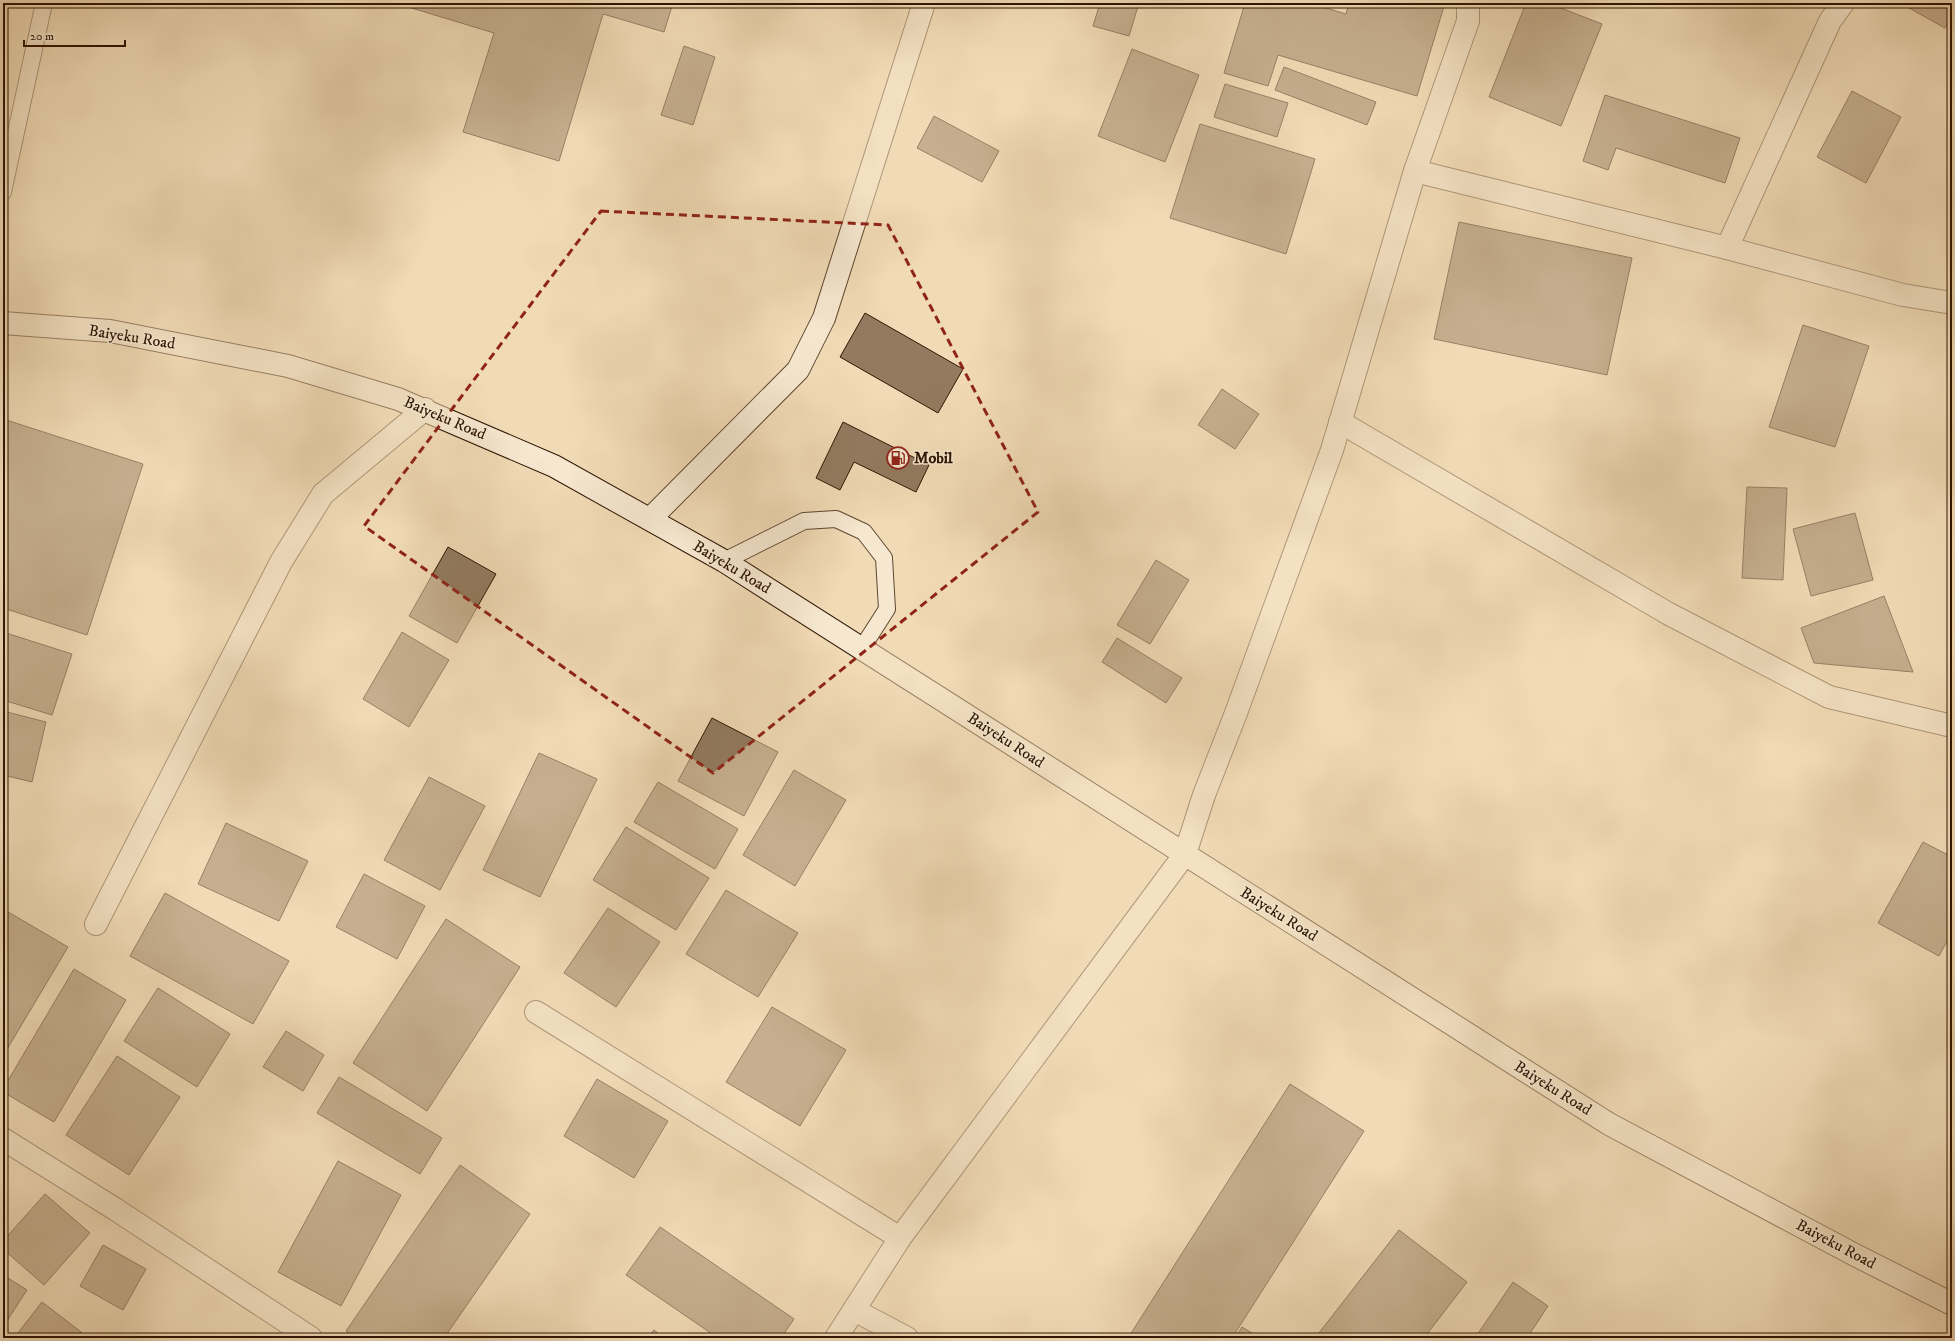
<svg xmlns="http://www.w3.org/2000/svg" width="1955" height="1341" font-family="'IM FELL DW Pica',serif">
	<rect width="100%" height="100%" fill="#f1dbb6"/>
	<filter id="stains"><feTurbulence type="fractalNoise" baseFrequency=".005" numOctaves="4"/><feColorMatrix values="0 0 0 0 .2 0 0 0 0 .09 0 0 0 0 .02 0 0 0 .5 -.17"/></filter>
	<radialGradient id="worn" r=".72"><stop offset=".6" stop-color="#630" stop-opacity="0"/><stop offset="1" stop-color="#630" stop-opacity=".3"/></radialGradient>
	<g fill="#937b60" stroke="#2e1402">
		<path d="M395 3H673L664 32 603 14 559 161 463 132 494 33Z"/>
		<path d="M1100 3H1139L1129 36 1093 26Z"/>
		<path d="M1245 3H1310L1346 14 1349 3H1445L1417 96 1278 55 1268 86 1224 73Z"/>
		<path d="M1526 3H1548L1602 24 1561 126 1489 97Z"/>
		<path d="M1900 3H1952V16L1945 28Z"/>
		<path d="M684 46 715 57 693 125 661 115Z"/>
		<path d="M1132 49 1199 75 1165 162 1098 136Z"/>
		<path d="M1284 67 1376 102 1367 125 1275 90Z"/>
		<path d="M1225 84 1288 103 1277 137 1214 117Z"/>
		<path d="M1852 91 1901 117 1866 183 1817 157Z"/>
		<path d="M1605 95 1740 138 1725 183 1616 148 1608 170 1583 161Z"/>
		<path d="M934 116 999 151 982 182 917 148Z"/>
		<path d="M1200 124 1315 159 1286 254 1170 218Z"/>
		<path d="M1459 222 1632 258 1607 375 1434 339Z"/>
		<path d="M865 313 963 369 938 413 840 357Z"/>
		<path d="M1803 325 1869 346 1835 447 1769 427Z"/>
		<path d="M1222 389 1259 414 1235 449 1198 425Z"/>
		<path d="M3 419 143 464 87 635 3 608Z"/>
		<path d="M843 422 929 465 916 492 854 462 840 490 816 478Z"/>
		<path d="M1747 487 1787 488 1783 580 1742 578Z"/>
		<path d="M1855 513 1873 580 1811 596 1793 529Z"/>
		<path d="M448 547 496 574 457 643 409 616Z"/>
		<path d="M1156 560 1189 580 1150 644 1117 625Z"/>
		<path d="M1884 596 1913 672 1814 663 1801 628Z"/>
		<path d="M3 632 72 654 52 715 3 700Z"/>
		<path d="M402 632 449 660 409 727 363 699Z"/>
		<path d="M1117 638 1182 678 1166 703 1102 662Z"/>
		<path d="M3 711 46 722 32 782 3 775Z"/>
		<path d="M712 718 778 752 744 816 678 781Z"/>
		<path d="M539 753 597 779 540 897 483 870Z"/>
		<path d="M794 770 846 800 795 886 743 855Z"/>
		<path d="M429 777 485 806 440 890 384 860Z"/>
		<path d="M658 782 738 829 715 869 634 822Z"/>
		<path d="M226 823 308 861 279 921 198 884Z"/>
		<path d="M626 827 709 878 676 930 593 880Z"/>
		<path d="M1923 842 1952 857V932L1939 956 1878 923Z"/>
		<path d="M364 874 425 906 397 959 336 927Z"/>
		<path d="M726 890 798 933 758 997 686 954Z"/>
		<path d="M165 893 289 961 253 1024 130 956Z"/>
		<path d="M608 908 660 942 616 1007 564 973Z"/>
		<path d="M3 909 68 947 3 1056Z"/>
		<path d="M446 919 520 967 427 1111 353 1063Z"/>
		<path d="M74 969 126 1000 54 1122 3 1092V1089Z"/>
		<path d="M158 988 230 1034 197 1087 124 1041Z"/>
		<path d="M772 1007 846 1050 800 1126 726 1082Z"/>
		<path d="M286 1031 324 1055 303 1091 263 1067Z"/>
		<path d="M117 1056 180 1097 129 1175 66 1135Z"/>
		<path d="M339 1077 442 1138 420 1174 317 1113Z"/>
		<path d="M597 1079 668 1121 634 1178 564 1136Z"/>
		<path d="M1290 1084 1364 1131 1232 1338H1128Z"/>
		<path d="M338 1161 401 1195 341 1306 278 1272Z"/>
		<path d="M460 1165 530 1214 444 1338H357L346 1331Z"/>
		<path d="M45 1194 90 1233 44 1285 3 1249V1241Z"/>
		<path d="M660 1227 794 1319 781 1338H718L626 1275Z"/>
		<path d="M1399 1230 1467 1282 1424 1338H1315Z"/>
		<path d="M103 1245 146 1269 123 1310 80 1286Z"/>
		<path d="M3 1275 27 1290 3 1327Z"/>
		<path d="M1513 1282 1548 1306 1527 1338H1475Z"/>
		<path d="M42 1302 89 1338H14Z"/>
		<path d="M1242 1327 1260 1338H1235Z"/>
		<path d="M654 1330 664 1338H647Z"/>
	</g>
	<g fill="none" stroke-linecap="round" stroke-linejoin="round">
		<g stroke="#5f462f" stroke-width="18">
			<g id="service">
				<path d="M3 192 44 3"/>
				<path d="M724 561 804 521 836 519 864 532 884 558 887 609 862 648"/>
			</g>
		</g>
		<g stroke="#5f462f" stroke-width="24">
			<g id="minor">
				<path d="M1415 171 1727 248 1903 295 1952 303"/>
				<path d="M1727 248 1830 21 1843 3"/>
				<path d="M1340 422 1669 614 1829 697 1952 726"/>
				<path d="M650 519 798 370 824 318 924 3"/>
				<path d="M96 924 281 562 323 494 425 409"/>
				<path d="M536 1012 900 1238"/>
				<path d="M3 1139 115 1209 311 1338"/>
				<path d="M854 1310 907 1338"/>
				<path d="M836 1338 900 1238 1185 854 1204 795 1236 713 1332 450 1415 171 1468 21V3"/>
			</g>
		</g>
		<g stroke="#2e1402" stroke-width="24">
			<path id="secondary" d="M3 323 110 331 288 366 398 399 554 466 724 561 1609 1124 1855 1255 1952 1304"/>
		</g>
		<use href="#service" stroke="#f6e8d0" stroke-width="16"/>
		<use href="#minor" stroke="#f6e8d0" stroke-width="22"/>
		<use href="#secondary" stroke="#f6e8d0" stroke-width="22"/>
	</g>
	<path d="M0 0H1955V1341H0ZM601 211 888 225 1038 512 713 773 364 526Z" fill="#f1dbb6" fill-opacity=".55" fill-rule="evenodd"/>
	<path fill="none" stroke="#8f2418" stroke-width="3" stroke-dasharray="8 5" stroke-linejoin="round" d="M601 211 888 225 1038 512 713 773 364 526Z"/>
	<defs>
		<g id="fuel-ring" transform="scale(1.15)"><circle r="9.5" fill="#f6e8d0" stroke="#8f2418" stroke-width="1.5"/><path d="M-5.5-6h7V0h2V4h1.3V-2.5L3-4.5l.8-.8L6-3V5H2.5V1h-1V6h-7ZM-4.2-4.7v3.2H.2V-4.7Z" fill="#8f2418"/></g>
	</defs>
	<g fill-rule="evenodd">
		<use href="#fuel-ring" x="898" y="458"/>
	</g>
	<g text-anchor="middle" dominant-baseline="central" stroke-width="3" stroke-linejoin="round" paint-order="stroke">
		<g font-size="16" fill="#2e1402" stroke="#f6e8d0">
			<text transform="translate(132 337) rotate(9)">Baiyeku Road</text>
			<text transform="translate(445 418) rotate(23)">Baiyeku Road</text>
			<text transform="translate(732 567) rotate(31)">Baiyeku Road</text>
			<text transform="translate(1006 740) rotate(33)">Baiyeku Road</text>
			<text transform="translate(1279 914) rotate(32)">Baiyeku Road</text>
			<text transform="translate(1553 1088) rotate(32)">Baiyeku Road</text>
			<text transform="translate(1836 1244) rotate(28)">Baiyeku Road</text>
		</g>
		<g font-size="16" font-weight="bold" fill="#2e1402" stroke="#f6e8d0" text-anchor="start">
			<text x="914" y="458">Mobil</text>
		</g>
	</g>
	<rect width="1955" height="1341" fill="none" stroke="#f1dbb6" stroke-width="16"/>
	<rect x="4" y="4" width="1947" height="1333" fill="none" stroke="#2e1402" stroke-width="2"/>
	<rect x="8" y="8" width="1939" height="1325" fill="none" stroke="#2e1402"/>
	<path d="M24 40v6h101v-6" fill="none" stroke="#2e1402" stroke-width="2"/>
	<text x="30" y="40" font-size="12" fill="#2e1402" stroke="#f6e8d0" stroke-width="3" paint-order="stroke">20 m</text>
	<rect width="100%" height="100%" filter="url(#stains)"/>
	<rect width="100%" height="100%" fill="url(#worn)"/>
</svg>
